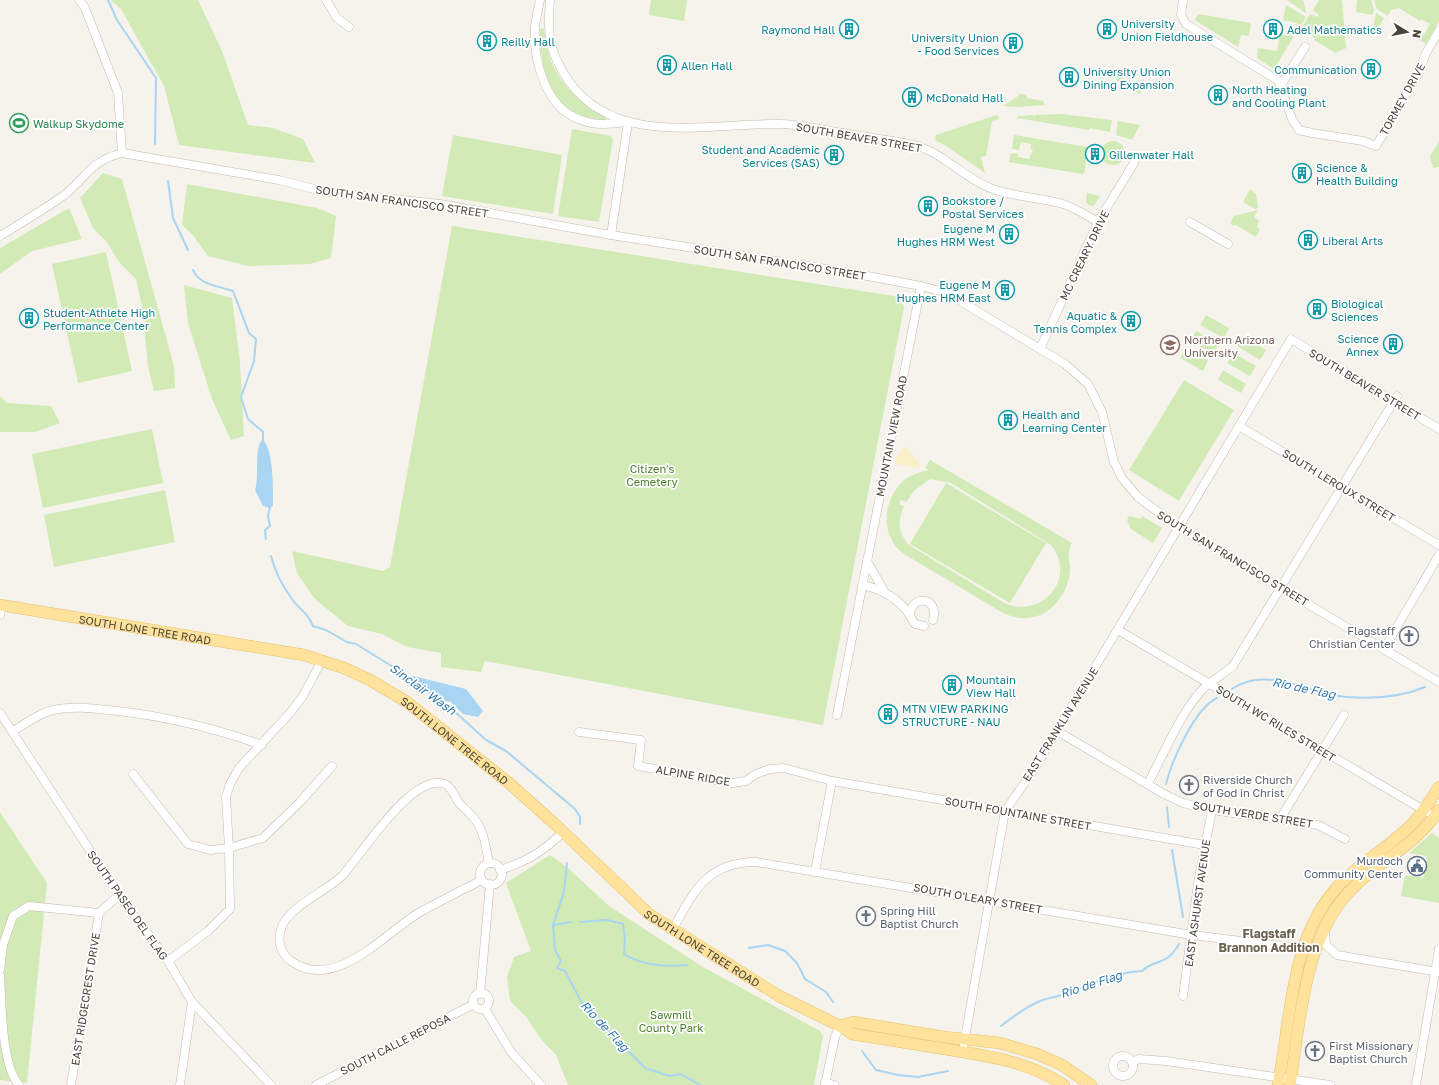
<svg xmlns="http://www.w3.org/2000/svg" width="1439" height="1085" font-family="'Golos Text',sans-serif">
	<rect width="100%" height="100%" fill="#f6f3ec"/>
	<g fill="#d2eab5" fill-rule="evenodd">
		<path d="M111 0H198L222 51 248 125 273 128 303 139 315 163 179 145 164 86 121 9Z"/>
		<path d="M651 0H687L684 21 649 15Z"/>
		<path d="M1287 0H1303L1307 14Z"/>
		<path d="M1319 0H1342L1346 48 1336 53 1314 40 1315 38 1303 31 1302 33 1299 32 1310 14 1318 17 1319 15 1313 10Z"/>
		<path d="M1357 0H1371L1374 11 1372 15 1356 12Z"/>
		<path d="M1374 0H1439V21L1426 44 1418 39 1421 34 1424 35 1430 24 1421 19 1420 21 1399 8 1391 10 1388 16 1377 9Z"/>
		<path d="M1286 5 1306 17 1299 29 1296 28 1297 23 1283 20Z"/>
		<path d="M1376 13 1384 18 1378 28H1373Z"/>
		<path d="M1198 14 1251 23 1249 36 1241 35 1238 47 1195 20Z"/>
		<path d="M544 28C547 71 569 97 606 116L605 120C594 118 582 117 572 112 546 96 539 56 540 29Z"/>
		<path d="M1280 34 1294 36 1274 69 1257 58 1258 48 1277 51Z"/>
		<path d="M1123 68 1129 69 1123 78 1142 90 1140 94 1116 80Z"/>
		<path d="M1021 94 1027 95V98L1043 101 1045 105 1018 107 1003 106Z"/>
		<path d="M1061 114 1112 120 1110 132 1090 128 1089 130 1017 118V116L1033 115 1035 117V115Z"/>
		<path d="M997 115 999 119 992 121 986 156 981 157 985 173 948 147 935 140 936 135Z"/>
		<path d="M1118 121 1140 125 1132 140 1116 135Z"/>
		<path d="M572 129 611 136 613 139 599 222 558 216Z"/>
		<path d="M453 135 562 155 553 214 442 196Z"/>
		<path d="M1014 135 1087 147 1085 171 1083 174 1009 162 1011 153 1018 154V157L1029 159 1033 150H1031V144L1021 142 1019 150 1012 149Z"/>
		<path d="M1439 141V167L1433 168 1430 156Z"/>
		<circle cx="1113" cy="153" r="12"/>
		<path d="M103 173 122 179 174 366 175 388 154 391 148 366 142 306 136 279 119 262 106 241 93 228 80 198Z"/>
		<path d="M187 184 317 208 336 216 331 258 310 264 248 266 208 256 192 234 182 225Z"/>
		<path d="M1250 189 1256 194 1258 208 1255 209 1243 202Z"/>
		<path d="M1087 193 1100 196 1094 206 1088 205 1086 201Z"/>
		<path d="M69 208 82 239 32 251 0 274V248Z"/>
		<path d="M1258 210 1254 217 1259 221 1257 227 1260 230 1256 237 1236 225 1233 226 1230 223 1234 216Z"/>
		<path d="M452 226 900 297 904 307 823 725 485 661 481 672 441 667V653L407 647 382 634 348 626 315 599 297 573 292 551 383 571 390 567Z"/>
		<path d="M106 252 132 371 78 383 52 264Z"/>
		<path d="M184 285 232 298 240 363 244 436 231 440 212 399 188 323Z"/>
		<path d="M1206 315 1229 328 1224 338 1200 325Z"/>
		<path d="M1196 331 1219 344 1214 354 1191 341Z"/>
		<path d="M1243 336 1266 350 1260 360 1237 346Z"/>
		<path d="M1185 348 1208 361 1203 371 1180 358Z"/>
		<path d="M1233 353 1256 366 1250 376 1227 363Z"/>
		<path d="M1223 370 1246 384 1241 393 1218 380Z"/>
		<path d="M1184 380 1234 410 1179 501 1129 470Z"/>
		<path d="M0 396 7 403 51 406 60 423 35 432H0Z"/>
		<path d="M152 429 163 483 43 508 32 454Z"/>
		<path d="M930 460 1072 543C1066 555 1070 558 1070 570 1069 593 1051 617 1027 618 1018 619 1010 616 1003 613L904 554C900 550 895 547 893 542 881 523 887 496 903 481 910 475 920 472 929 470L925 468ZM930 479 951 483 1051 545C1077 577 1044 618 1006 604L909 545C898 532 897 522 904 506L899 504 901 500 906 502 914 491Z"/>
		<path d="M946 483 1046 543 1010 603 910 544Z"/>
		<path d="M165 490 175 542 54 567 44 515Z"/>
		<path d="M1129 516 1141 519 1142 516 1162 528 1153 543 1131 529 1127 520Z"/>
		<path d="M0 812 47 883 27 1083 0 1080Z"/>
		<path d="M1432 833 1439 838V903L1401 896 1405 875 1423 878 1427 856 1409 853Z"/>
		<path d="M550 855 568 868 609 906 703 967 820 1031 823 1036 814 1085H568L556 1055 540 1038 527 1018 510 1001 507 977 514 957 531 951 506 883Z"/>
	</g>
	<path fill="#f9efc9" d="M905 446 921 465 919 468 895 464 896 458Z"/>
	<g fill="#a9d4f2">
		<path d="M263 439C274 453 273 488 273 506L270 508 263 506 255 490C260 477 253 447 263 439Z"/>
		<path d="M413 676 466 689 483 711 478 717 463 714 451 702 435 699 407 678Z"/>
	</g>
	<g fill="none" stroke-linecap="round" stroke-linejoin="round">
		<g stroke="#a9d4f2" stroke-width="2">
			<path d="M108 0 117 20 156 78 155 144"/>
			<path d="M168 181 173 218 188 250"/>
			<path d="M193 270C199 285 219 286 233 291L249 333 256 339 254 361 241 397 248 419 263 432V440"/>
			<path d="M266 539 265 530 270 526 268 516 270 506"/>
			<path d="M271 556C275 571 283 587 292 599 300 611 307 611 313 626L326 630 347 642 356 644 411 678"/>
			<path d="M1232 689C1267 665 1309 694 1347 697 1372 699 1401 697 1425 687"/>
			<path d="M441 699 486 740 506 751 575 809 580 817V824"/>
			<path d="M1166 784C1172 760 1195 708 1217 698"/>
			<path d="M1167 807 1169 827"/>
			<path d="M1172 850 1183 917"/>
			<path d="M567 863 564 892 553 925 555 950 561 961 557 968 565 971 584 1007 595 1013 610 1033 645 1068 669 1076 681 1074 700 1085"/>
			<path d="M580 922 607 920 623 924 625 939 624 954C643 966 665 967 687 965"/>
			<path d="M553 925 571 922"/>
			<path d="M749 948 768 945 785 951 797 963 805 979 826 992 833 1002"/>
			<path d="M1001 1026C1013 1017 1025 1007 1040 1001 1050 997 1062 996 1072 992 1095 982 1117 972 1142 971 1155 958 1166 967 1179 944"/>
			<path d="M862 1051 876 1070 898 1075 918 1077 948 1071"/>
		</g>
		<g stroke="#c2bbae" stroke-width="9">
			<g id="minor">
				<path d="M79 0 85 8 118 93 122 153"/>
				<path d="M326 0 337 18 349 27"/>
				<path d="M540 0C538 9 536 18 535 27 533 61 546 109 581 120 596 126 611 124 627 122"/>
				<path d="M550 0C547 33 549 52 568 80 615 148 709 123 778 124 800 124 822 130 843 133 866 137 891 140 914 145 944 153 962 177 990 188 1013 197 1039 197 1063 204 1076 208 1087 216 1098 222"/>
				<path d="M1183 0 1181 15 1186 24 1279 81 1292 119 1299 130 1312 133 1363 141 1376 146 1419 72 1426 53 1439 31"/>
				<path d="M1281 85 1305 47"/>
				<path d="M1190 222 1228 244"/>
				<path d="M611 235 628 122"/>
				<path d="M0 236C21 223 43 210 63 196 87 178 88 162 122 153L279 180 326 192 440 204 611 235 846 272 921 286 947 293 1065 364 1088 384 1102 412 1114 462 1122 478 1138 497 1178 527 1439 682"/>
				<path d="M1040 349 1098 222 1134 163"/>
				<path d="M1239 426 1439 545"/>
				<path d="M867 561 884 591"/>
				<path d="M862 585C882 589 899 598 910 616"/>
				<path d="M0 615 2 605"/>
				<path d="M924 626 915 624 910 616C910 594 940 596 933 620"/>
				<path d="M1118 630 1427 812"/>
				<path d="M1384 649 1439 555"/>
				<path d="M0 713 119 895 168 961 192 1002 271 1085"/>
				<path d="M837 715 921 286"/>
				<path d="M13 731C25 724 39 713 53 710 71 706 90 708 108 710 161 715 211 727 262 745"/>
				<path d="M1057 731 1164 794 1183 803 1212 810 1318 825 1345 839"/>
				<path d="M579 732 641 740 638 766 733 783 746 781 756 774 770 769 784 768 832 781 1205 845"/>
				<path d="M133 774 188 844 210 850 229 848 263 838 300 802 332 766"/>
				<path d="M1148 783C1164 754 1181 711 1204 688 1212 680 1224 674 1233 666L1397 396"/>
				<path d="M1280 819 1344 715"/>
				<circle cx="491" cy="874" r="11"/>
				<path d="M500 870C526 862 544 851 563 832"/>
				<path d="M815 871 832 781"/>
				<path d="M481 879C475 885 468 887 460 891 447 898 433 905 420 912 386 932 335 993 291 961 281 954 277 942 281 929 287 907 326 892 343 875 361 855 413 771 445 784 452 787 455 797 459 803 463 807 468 811 472 816 484 829 486 847 489 863"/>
				<path d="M673 929C694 891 707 862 756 862L1192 935 1315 950"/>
				<path d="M1325 932 1326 945 1337 955 1439 972"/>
				<path d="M168 961 208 931 230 909 229 848 226 797 230 784 239 768 290 713 303 696 322 660"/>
				<path d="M0 970 3 945 13 916 29 906 99 913"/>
				<path d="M0 976C2 1003 1 1065 19 1085"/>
				<circle cx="481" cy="1001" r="8"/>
				<path d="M480 994 490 884"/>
				<path d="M1183 996 1198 883 1212 810"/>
				<path d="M485 1009 511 1052 541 1085"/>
				<path d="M964 1044 1005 811 1033 771 1088 679 1291 339 1439 429"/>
				<circle cx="1123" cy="1066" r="10"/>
				<path d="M1132 1062 1139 1059 1166 1061 1330 1085"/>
				<path d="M825 1083 834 1085"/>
				<path d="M71 1085 99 913 119 895"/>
				<path d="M180 1085 192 1002"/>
				<path d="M316 1085 474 1004"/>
				<path d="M825 1085 835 1037 840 1026"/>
				<path d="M1416 1085 1439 949"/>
			</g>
		</g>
		<g stroke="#e6c16a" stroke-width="12">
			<g id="major">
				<path id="s1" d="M0 605 304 655 344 668 370 680 407 702 509 783 556 825 649 914 779 996 840 1026 852 1034C883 1039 914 1044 945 1049 987 1056 1028 1061 1064 1085"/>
				<path d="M840 1026 853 1022 944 1037 1000 1043 1037 1054 1062 1065 1091 1085"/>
				<path d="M1278 1085C1291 1018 1290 936 1340 884 1362 861 1390 847 1412 824 1422 813 1431 800 1439 787"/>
				<path d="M1290 1085C1300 1022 1304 936 1352 889 1379 861 1418 844 1439 810"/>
			</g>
		</g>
		<use href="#minor" stroke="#fff" stroke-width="8"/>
		<use href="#major" stroke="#ffe39c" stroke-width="11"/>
	</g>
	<defs>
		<g id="building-ring" transform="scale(1)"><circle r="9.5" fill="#fff" stroke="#0f9aa8" stroke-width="1.5"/><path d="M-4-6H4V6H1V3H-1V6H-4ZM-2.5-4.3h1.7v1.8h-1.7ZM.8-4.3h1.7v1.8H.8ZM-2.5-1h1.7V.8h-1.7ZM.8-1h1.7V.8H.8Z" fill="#0f9aa8"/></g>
		<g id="stadium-ring" transform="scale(1)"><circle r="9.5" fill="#fff" stroke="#2e9e5b" stroke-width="1.5"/><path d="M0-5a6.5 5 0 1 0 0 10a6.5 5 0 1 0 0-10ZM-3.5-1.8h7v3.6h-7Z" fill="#2e9e5b"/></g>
		<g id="university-ring" transform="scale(1)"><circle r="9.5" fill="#fff" stroke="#8d6e63" stroke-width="1.5"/><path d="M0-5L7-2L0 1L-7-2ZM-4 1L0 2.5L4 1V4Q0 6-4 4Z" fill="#8d6e63"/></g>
		<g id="church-ring" transform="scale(1)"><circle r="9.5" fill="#fff" stroke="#6b7280" stroke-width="1.5"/><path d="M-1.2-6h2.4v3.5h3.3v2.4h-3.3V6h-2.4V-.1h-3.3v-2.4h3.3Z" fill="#6b7280"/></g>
		<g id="civic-ring" transform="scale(1)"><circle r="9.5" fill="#fff" stroke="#5c6f8a" stroke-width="1.5"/><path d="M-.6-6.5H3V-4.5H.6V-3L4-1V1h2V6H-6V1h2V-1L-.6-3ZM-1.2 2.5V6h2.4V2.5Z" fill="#5c6f8a"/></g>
	</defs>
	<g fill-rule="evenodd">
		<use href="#building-ring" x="849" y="29"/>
		<use href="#building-ring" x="1107" y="29"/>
		<use href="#building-ring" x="1273" y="29"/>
		<use href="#building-ring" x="487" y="41"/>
		<use href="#building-ring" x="1013" y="43"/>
		<use href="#building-ring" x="667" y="65"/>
		<use href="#building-ring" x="1371" y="69"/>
		<use href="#building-ring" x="1069" y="77"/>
		<use href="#building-ring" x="1218" y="95"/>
		<use href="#building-ring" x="912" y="97"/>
		<use href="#stadium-ring" x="19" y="123"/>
		<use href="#building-ring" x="1095" y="154"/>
		<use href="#building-ring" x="834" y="155"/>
		<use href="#building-ring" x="1302" y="173"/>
		<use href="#building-ring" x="928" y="206"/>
		<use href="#building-ring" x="1009" y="234"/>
		<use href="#building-ring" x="1308" y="240"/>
		<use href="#building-ring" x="1005" y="290"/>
		<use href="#building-ring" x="1317" y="309"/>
		<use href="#building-ring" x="29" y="318"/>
		<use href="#building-ring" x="1131" y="321"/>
		<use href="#building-ring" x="1393" y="344"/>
		<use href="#university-ring" x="1170" y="345"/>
		<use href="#building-ring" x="1008" y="420"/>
		<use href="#church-ring" x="1409" y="636"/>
		<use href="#building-ring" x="952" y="685"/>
		<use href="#building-ring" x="888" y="714"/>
		<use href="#church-ring" x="1189" y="785"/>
		<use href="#civic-ring" x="1417" y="866"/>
		<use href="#church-ring" x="866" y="916"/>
		<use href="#church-ring" x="1315" y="1051"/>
	</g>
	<g text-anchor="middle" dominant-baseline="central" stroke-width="3.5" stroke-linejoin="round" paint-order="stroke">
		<g font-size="11" fill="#0d838f" stroke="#fff" text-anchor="start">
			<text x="1121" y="23">University<tspan x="1121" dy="13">Union Fieldhouse</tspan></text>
			<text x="835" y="29" text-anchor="end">Raymond Hall</text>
			<text x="1287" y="29">Adel Mathematics</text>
			<text x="999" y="37" text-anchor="end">University Union<tspan x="999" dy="13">- Food Services</tspan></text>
			<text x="501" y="41">Reilly Hall</text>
			<text x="681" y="65">Allen Hall</text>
			<text x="1357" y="69" text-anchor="end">Communication</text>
			<text x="1083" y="71">University Union<tspan x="1083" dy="13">Dining Expansion</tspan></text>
			<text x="1232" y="89">North Heating<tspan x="1232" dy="13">and Cooling Plant</tspan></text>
			<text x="926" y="97">McDonald Hall</text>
			<text x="820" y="149" text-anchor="end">Student and Academic<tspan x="820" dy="13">Services (SAS)</tspan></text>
			<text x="1109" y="154">Gillenwater Hall</text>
			<text x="1316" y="167">Science &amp;<tspan x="1316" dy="13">Health Building</tspan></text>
			<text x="942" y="200">Bookstore /<tspan x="942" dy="13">Postal Services</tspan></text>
			<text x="995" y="228" text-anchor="end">Eugene M<tspan x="995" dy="13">Hughes HRM West</tspan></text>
			<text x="1322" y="240">Liberal Arts</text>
			<text x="991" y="284" text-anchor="end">Eugene M<tspan x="991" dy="13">Hughes HRM East</tspan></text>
			<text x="1331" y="303">Biological<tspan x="1331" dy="13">Sciences</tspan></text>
			<text x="43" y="312">Student-Athlete High<tspan x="43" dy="13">Performance Center</tspan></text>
			<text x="1117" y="315" text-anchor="end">Aquatic &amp;<tspan x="1117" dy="13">Tennis Complex</tspan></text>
			<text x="1379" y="338" text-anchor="end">Science<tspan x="1379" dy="13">Annex</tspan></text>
			<text x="1022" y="414">Health and<tspan x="1022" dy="13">Learning Center</tspan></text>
			<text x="966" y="679">Mountain<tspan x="966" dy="13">View Hall</tspan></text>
			<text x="902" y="708">MTN VIEW PARKING<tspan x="902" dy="13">STRUCTURE - NAU</tspan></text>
		</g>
		<g font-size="11" fill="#4b4439" stroke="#fff">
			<text transform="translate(1402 99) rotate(-61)">TORMEY DRIVE</text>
			<text transform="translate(859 137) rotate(10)">SOUTH BEAVER STREET</text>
			<text transform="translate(402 201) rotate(8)">SOUTH SAN FRANCISCO STREET</text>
			<text transform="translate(1084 255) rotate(-64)">MC CREARY DRIVE</text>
			<text transform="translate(780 262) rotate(9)">SOUTH SAN FRANCISCO STREET</text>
			<text transform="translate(1365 384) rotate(31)">SOUTH BEAVER STREET</text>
			<text transform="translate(891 436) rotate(-79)">MOUNTAIN VIEW ROAD</text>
			<text transform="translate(1339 485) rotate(31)">SOUTH LEROUX STREET</text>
			<text transform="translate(1233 558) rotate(31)">SOUTH SAN FRANCISCO STREET</text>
			<text stroke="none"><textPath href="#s1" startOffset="147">SOUTH LONE TREE ROAD</textPath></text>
			<text transform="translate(1276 723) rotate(31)">SOUTH WC RILES STREET</text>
			<text transform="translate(1060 724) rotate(-58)">EAST FRANKLIN AVENUE</text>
			<text stroke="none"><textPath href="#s1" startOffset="483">SOUTH LONE TREE ROAD</textPath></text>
			<text transform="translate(693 775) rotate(10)">ALPINE RIDGE</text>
			<text transform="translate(1018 813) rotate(10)">SOUTH FOUNTAINE STREET</text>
			<text transform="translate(1253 814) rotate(9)">SOUTH VERDE STREET</text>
			<text transform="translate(978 898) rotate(10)">SOUTH O'LEARY STREET</text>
			<text transform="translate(1197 903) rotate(-82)">EAST ASHURST AVENUE</text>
			<text transform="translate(128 905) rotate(55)">SOUTH PASEO DEL FLAG</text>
			<text stroke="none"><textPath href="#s1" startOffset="807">SOUTH LONE TREE ROAD</textPath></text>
			<text transform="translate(85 999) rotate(-81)">EAST RIDGECREST DRIVE</text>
			<text transform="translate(395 1044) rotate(-27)">SOUTH CALLE REPOSA</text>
		</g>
		<g font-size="11" fill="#27864d" stroke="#fff" text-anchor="start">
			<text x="33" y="123">Walkup Skydome</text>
		</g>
		<g font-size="11" fill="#785e54" stroke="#fff" text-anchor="start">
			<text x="1184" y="339">Northern Arizona<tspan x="1184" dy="13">University</tspan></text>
		</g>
		<g font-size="11" fill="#4a7f2a" stroke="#fff">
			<text x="652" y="468">Citizen's<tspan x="652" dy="13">Cemetery</tspan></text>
			<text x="671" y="1014">Sawmill<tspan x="671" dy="13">County Park</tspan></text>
		</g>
		<g font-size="11" fill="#5b616d" stroke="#fff" text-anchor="start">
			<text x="1395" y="630" text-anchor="end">Flagstaff<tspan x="1395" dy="13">Christian Center</tspan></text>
			<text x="1203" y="779">Riverside Church<tspan x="1203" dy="13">of God in Christ</tspan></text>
			<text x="880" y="910">Spring Hill<tspan x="880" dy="13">Baptist Church</tspan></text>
			<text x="1329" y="1045">First Missionary<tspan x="1329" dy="13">Baptist Church</tspan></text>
		</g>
		<g font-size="11" fill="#4e5e75" stroke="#fff" text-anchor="end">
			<text x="1403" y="860">Murdoch<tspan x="1403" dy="13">Community Center</tspan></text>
		</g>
		<g font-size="12" font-style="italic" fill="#2e7ab2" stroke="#fff">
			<text transform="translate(1304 688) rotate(12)">Rio de Flag</text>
			<text transform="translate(423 689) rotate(36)">Sinclair Wash</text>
			<text transform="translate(1091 984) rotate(-18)">Rio de Flag</text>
			<text transform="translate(605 1026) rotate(47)">Rio de Flag</text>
		</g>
		<g font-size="12" font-weight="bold" fill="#6e6250" stroke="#fff">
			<text x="1269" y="933">Flagstaff<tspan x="1269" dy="14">Brannon Addition</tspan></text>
		</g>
	</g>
	<g transform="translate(1407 32) rotate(100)" stroke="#ffffff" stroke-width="3" paint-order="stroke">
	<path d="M0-3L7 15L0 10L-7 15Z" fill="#4b4439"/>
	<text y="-6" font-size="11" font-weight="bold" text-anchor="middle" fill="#4b4439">N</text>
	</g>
</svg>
